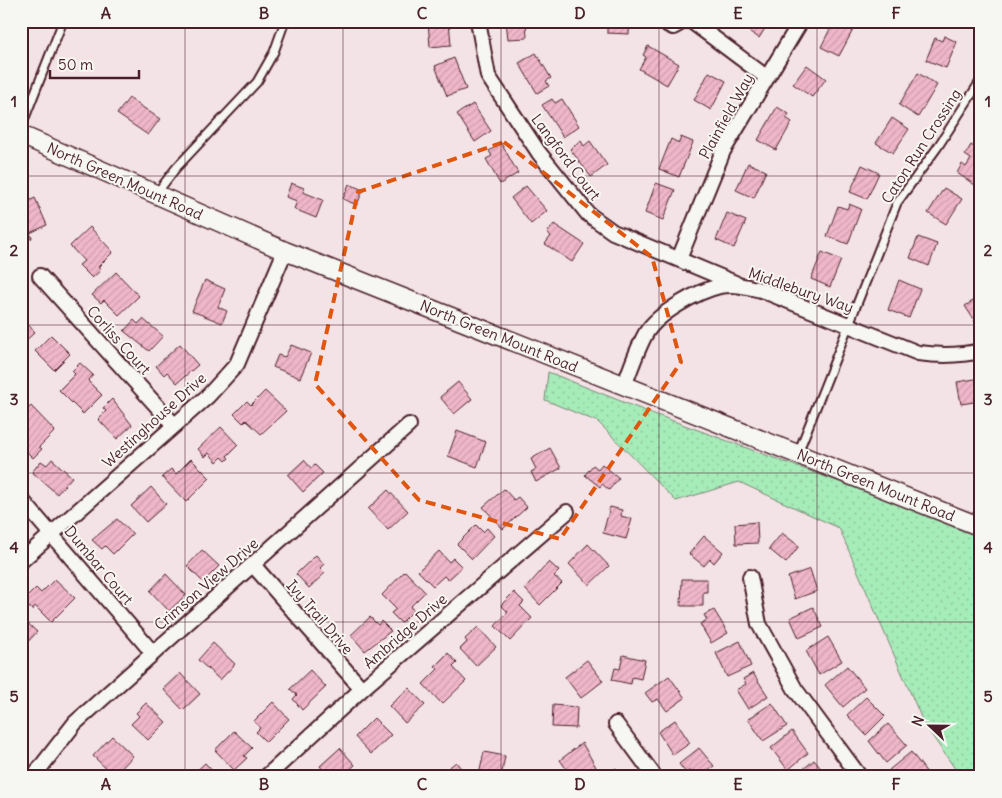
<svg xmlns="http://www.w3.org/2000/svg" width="1002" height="798" font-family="Delius,sans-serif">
	<defs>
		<pattern id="green-dots" width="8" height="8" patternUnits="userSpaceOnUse" patternTransform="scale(1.25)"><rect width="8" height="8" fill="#a6ecb9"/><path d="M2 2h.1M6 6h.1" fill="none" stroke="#90ca9f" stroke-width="1.8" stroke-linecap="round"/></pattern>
		<pattern id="building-hatch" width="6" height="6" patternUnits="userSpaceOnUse" patternTransform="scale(1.25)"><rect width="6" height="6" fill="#f0b7ca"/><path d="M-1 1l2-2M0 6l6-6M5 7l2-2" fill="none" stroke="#cf9dae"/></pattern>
	</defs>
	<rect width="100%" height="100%" fill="#f4e3e6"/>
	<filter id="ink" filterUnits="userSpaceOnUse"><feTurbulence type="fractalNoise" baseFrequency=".02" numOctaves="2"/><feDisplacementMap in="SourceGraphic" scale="10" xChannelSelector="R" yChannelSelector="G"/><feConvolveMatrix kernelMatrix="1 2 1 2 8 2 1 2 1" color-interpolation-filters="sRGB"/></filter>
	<g filter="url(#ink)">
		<path fill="url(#green-dots)" stroke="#788672" d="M548 372 638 408 981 534V777H964L958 773 924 724 839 528 739 482 676 501 598 422 545 400Z"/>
		<g fill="url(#building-hatch)" stroke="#4a1f2b">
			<path d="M428 21H449L451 45 430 47Z"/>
			<path d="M506 21H526L527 38 508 39Z"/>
			<path d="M607 21H630L629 34 607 33Z"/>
			<path d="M744 21H768L769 22 759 38 741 26Z"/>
			<path d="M834 21H848L846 27 853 30 839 56 821 47Z"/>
			<path d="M944 36 957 42 946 68 926 60 935 38 942 41Z"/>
			<path d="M648 46 679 64 667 85 639 69 646 57 643 55Z"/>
			<path d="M536 53 551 78 546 81 549 86 537 93 519 63Z"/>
			<path d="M454 58 466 89 447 96 435 66Z"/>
			<path d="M807 65 826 79 812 97 793 84Z"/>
			<path d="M709 72 726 81 711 110 694 100Z"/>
			<path d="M918 73 937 85 918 117 899 105Z"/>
			<path d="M129 98 160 119 148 135 117 114Z"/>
			<path d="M552 99 555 103 562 99 579 126 563 137 542 105Z"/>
			<path d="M473 104 491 131 475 142 457 114Z"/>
			<path d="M777 107 789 114 786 118 792 122 776 150 758 140Z"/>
			<path d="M892 118 909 129 893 153 876 143Z"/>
			<path d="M681 137 693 142 679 177 659 169 671 139 679 143Z"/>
			<path d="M581 141 584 146 590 141 607 165 591 177 570 149Z"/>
			<path d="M501 143 518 173 500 184 486 159 492 156 489 151Z"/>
			<path d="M971 145 981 151V189L957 173 962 164 966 167 971 159 965 155Z"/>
			<path d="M748 163 766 171 754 198 736 190Z"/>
			<path d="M862 165 879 173 867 199 850 192Z"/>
			<path d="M291 183 304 188 303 192 323 200 316 218 294 209 297 201 286 197Z"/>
			<path d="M656 183 675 190 663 220 645 213Z"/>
			<path d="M349 184 363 190 357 205 343 199Z"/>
			<path d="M526 186 547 211 531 224 511 198Z"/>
			<path d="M944 188 962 199 946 224 928 213Z"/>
			<path d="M35 198 47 225 30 233 32 238 21 243V205Z"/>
			<path d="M849 204 861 209 848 244 827 236 838 206 847 209Z"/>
			<path d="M727 213 746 221 734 248 716 240Z"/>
			<path d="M554 224 584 244 572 262 545 244 551 236 547 233Z"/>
			<path d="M90 227 113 252 98 267 101 270 92 278 79 265 84 261 70 246Z"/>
			<path d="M918 237 937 244 929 266 910 258Z"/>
			<path d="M822 252 841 260 830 287 811 279Z"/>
			<path d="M116 272 139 296 119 315 104 300 101 303 92 295Z"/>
			<path d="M205 280 225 289 218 307 227 311 222 323 192 311Z"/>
			<path d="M899 280 920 289 909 318 888 310Z"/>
			<path d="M981 296V319L976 323 965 306Z"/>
			<path d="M21 317 35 332 21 345Z"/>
			<path d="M143 319 163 336 149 351 124 331 134 320 138 324Z"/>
			<path d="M51 335 70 354 54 370 35 351Z"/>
			<path d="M180 344 198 365 177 383 167 372 164 375 156 366Z"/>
			<path d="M291 345 311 353 300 378 273 367 278 355 285 357Z"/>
			<path d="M80 363 93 375 88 381 102 395 83 414 59 390 75 374 72 371Z"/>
			<path d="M981 378V401L961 404 957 382Z"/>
			<path d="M458 382 472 399 454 414 440 397Z"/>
			<path d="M265 391 286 411 261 434 246 420 243 423 234 414 247 401 251 405Z"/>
			<path d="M112 399 132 425 117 439 98 419 106 411 103 408Z"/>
			<path d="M31 406 55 431 39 447 42 449 33 458 21 446 25 439 21 436V416Z"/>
			<path d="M221 427 238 445 227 456 229 458 226 461 222 457 217 462 209 453 205 457 198 449Z"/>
			<path d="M457 431 486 442 477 467 448 456Z"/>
			<path d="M550 448 561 468 536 482 531 472 536 469 531 459Z"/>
			<path d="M52 459 72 477 57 494 32 472 41 461 47 465Z"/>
			<path d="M191 459 210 478 186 502 162 477 171 469 176 474Z"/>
			<path d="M304 460 311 468 315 465 323 473 303 492 288 475Z"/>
			<path d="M602 464 619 478 609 490 602 484 600 487 585 475 593 465 598 469Z"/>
			<path d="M151 487 166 504 146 522 131 506Z"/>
			<path d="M504 489 514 500 518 497 527 507 503 529 483 507Z"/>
			<path d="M388 490 408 511 388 530 368 509Z"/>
			<path d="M610 507 622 510 621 516 632 519 626 539 603 533Z"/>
			<path d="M117 519 133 534 113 554 105 546 102 549 92 540Z"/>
			<path d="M757 522 758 543 736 544 735 524Z"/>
			<path d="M476 525 483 532 487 528 494 536 472 559 457 544Z"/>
			<path d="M782 533 799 546 786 563 769 549Z"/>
			<path d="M704 536 723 552 714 563 710 559 704 566 689 554Z"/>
			<path d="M588 544 609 566 589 585 569 564Z"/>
			<path d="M202 550 219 566 203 582 187 566Z"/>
			<path d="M439 551 449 562 453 558 462 567 448 580 444 576 433 586 418 571Z"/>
			<path d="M316 555 324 564 320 568 325 573 309 588 296 574Z"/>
			<path d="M549 562 559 571 554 576 562 583 540 605 525 589Z"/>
			<path d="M810 569 817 591 795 599 788 577Z"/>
			<path d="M405 571 425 592 410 607 414 610 401 623 391 613 396 609 382 595Z"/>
			<path d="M166 574 186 595 169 611 150 591Z"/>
			<path d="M55 579 75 598 51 622 35 606 32 610 23 601 36 588 41 593Z"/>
			<path d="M682 579H707V592H703V606H681Z"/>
			<path d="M514 592 524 602 520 606 532 618 510 641 495 626 508 612 501 605Z"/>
			<path d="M813 607 823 627 799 638 790 618Z"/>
			<path d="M714 610 728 633 711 643 700 624 707 620 704 615Z"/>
			<path d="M21 617 37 632 21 649Z"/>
			<path d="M370 617 378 625 381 621 391 631 365 651 351 635Z"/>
			<path d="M478 627 496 647 476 666 460 649 467 642 465 639Z"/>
			<path d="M828 637 842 661 819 675 806 651Z"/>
			<path d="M740 641 751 666 727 677 716 653Z"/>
			<path d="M213 643 235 664 220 680 198 660Z"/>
			<path d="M448 653 457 663 453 667 466 681 442 704 423 684 438 669 435 666Z"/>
			<path d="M623 655 645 660 641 679 632 677 631 684 612 680 615 668 620 669Z"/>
			<path d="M587 660 603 681 581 698 565 677Z"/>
			<path d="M847 666 865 688 843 707 825 685Z"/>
			<path d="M310 670 326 687 302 710 293 699 297 695 290 689Z"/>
			<path d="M180 673 200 694 183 710 163 689Z"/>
			<path d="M753 673 768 696 748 709 736 690 746 684 743 679Z"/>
			<path d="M669 676 685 698 667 711 658 699 652 702 645 693Z"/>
			<path d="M409 688 425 705 405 723 389 706Z"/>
			<path d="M866 697 885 716 866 735 847 715Z"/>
			<path d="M273 702 289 719 266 742 256 732 260 728 254 721Z"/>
			<path d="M146 703 166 722 148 740 131 724 139 716 136 713Z"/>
			<path d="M772 703 787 726 763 741 748 719Z"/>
			<path d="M553 705 577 707 576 728 552 727Z"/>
			<path d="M374 718 391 735 371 754 355 737Z"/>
			<path d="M675 720 690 743 673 755 658 732Z"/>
			<path d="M888 724 907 745 886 763 869 741Z"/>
			<path d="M234 731 252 748 244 756 247 758 234 770 215 750Z"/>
			<path d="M792 731 808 753 788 770 771 748Z"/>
			<path d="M112 736 133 756 114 776 93 756Z"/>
			<path d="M582 743 596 767 582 777H572L560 760Z"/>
			<path d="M340 748 355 765 342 777H329L320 766Z"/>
			<path d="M699 748 714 766 700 777 691 769 686 773 679 764Z"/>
			<path d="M484 752 505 756 501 777 479 775Z"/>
			<path d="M911 752 928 774 924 777H895L889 770Z"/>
			<path d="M814 760 828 777H794Z"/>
			<path d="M456 762 468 777H437Z"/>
			<path d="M205 763 218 777H190Z"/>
			<path d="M616 768 623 777H604Z"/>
		</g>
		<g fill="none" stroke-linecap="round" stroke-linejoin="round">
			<g stroke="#4a1f2b" stroke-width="11">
				<g id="service">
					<path d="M21 128 63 21"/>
					<path d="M156 194 176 168 257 82 274 52 285 21"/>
					<path d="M798 453 897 203 937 148 981 80"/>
				</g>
			</g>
			<g stroke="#4a1f2b" stroke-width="18">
				<g id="minor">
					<path d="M478 21 488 76 539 153 588 214 613 232 735 283"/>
					<path d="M660 21 673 27 684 21"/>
					<path d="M691 21 766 77"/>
					<path d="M679 259 723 151 801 21"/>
					<path d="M40 276 174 425"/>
					<path d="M624 386C631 368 637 349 646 333 658 313 698 291 720 286 734 283 748 287 761 290L918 353C940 356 959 356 981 351"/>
					<path d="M21 499 152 652"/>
					<path d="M21 561 208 396 237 364 285 251"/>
					<path d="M254 566 362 689"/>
					<path d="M750 577 759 624 795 689 860 777"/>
					<path d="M616 724 655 777"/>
					<path d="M33 777 75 723 409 425"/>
					<path d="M266 777 362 689 567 512"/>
				</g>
			</g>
			<g stroke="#4a1f2b" stroke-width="21">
				<path id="tertiary" d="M21 135 285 251 981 527"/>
			</g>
			<use href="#service" stroke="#f6f6f2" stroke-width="7"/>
			<use href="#minor" stroke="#f6f6f2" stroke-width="14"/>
			<use href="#tertiary" stroke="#f6f6f2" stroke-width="18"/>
		</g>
	</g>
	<path fill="none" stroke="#e0560e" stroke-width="4" stroke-dasharray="10 6" stroke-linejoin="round" d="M504 142 652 257 681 362 560 539 419 500 315 384 358 192Z"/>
	<path fill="none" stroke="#4a1f2b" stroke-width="1" stroke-opacity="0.55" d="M185 21V777M343 21V777M501 21V777M659 21V777M817 21V777M21 176H981M21 325H981M21 473H981M21 622H981"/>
	<g text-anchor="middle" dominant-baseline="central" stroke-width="4" stroke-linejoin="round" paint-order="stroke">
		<g font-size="15" fill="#4a1f2b" stroke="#f6f6f2">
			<text transform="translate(726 116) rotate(-61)">Plainfield Way</text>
			<text transform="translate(921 146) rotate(-57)">Caton Run Crossing</text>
			<text transform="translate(566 157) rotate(53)">Langford Court</text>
			<text transform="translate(125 181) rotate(24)">North Green Mount Road</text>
			<text transform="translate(801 290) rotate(19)">Middlebury Way</text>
			<text transform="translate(499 336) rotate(22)">North Green Mount Road</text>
			<text transform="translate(119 340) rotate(48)">Corliss Court</text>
			<text transform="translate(154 420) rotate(-42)">Westinghouse Drive</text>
			<text transform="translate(876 485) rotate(22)">North Green Mount Road</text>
			<text transform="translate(99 565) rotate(50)">Dumbar Court</text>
			<text transform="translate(206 584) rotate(-41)">Crimson View Drive</text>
			<text transform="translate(320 617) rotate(49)">Ivy Trail Drive</text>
			<text transform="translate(405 631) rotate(-41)">Ambridge Drive</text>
		</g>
	</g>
	<rect width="1002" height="798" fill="none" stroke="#f6f6f2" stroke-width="55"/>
	<g transform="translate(930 726) rotate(292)" stroke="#f6f6f2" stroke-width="4" paint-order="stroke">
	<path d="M0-4L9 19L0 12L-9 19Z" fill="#4a1f2b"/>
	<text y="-8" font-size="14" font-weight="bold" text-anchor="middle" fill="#4a1f2b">N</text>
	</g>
	<path d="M50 70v8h89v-8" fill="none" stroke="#4a1f2b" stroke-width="2.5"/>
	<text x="58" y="70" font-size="15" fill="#4a1f2b" stroke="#f6f6f2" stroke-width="4" paint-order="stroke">50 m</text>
	<rect x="28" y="28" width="946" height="742" fill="none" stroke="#4a1f2b" stroke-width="2"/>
	<g font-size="16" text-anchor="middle" font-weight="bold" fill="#4a1f2b">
		<text x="106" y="19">A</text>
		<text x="264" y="19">B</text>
		<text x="422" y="19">C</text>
		<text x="580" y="19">D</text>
		<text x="738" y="19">E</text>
		<text x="896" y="19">F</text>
		<text x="14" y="107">1</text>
		<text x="988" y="107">1</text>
		<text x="14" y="256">2</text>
		<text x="988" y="256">2</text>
		<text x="14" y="405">3</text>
		<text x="988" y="405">3</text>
		<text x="14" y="553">4</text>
		<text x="988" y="553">4</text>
		<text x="14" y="702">5</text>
		<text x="988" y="702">5</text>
		<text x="106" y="790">A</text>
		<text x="264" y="790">B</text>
		<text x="422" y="790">C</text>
		<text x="580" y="790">D</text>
		<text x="738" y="790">E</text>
		<text x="896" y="790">F</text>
	</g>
</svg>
